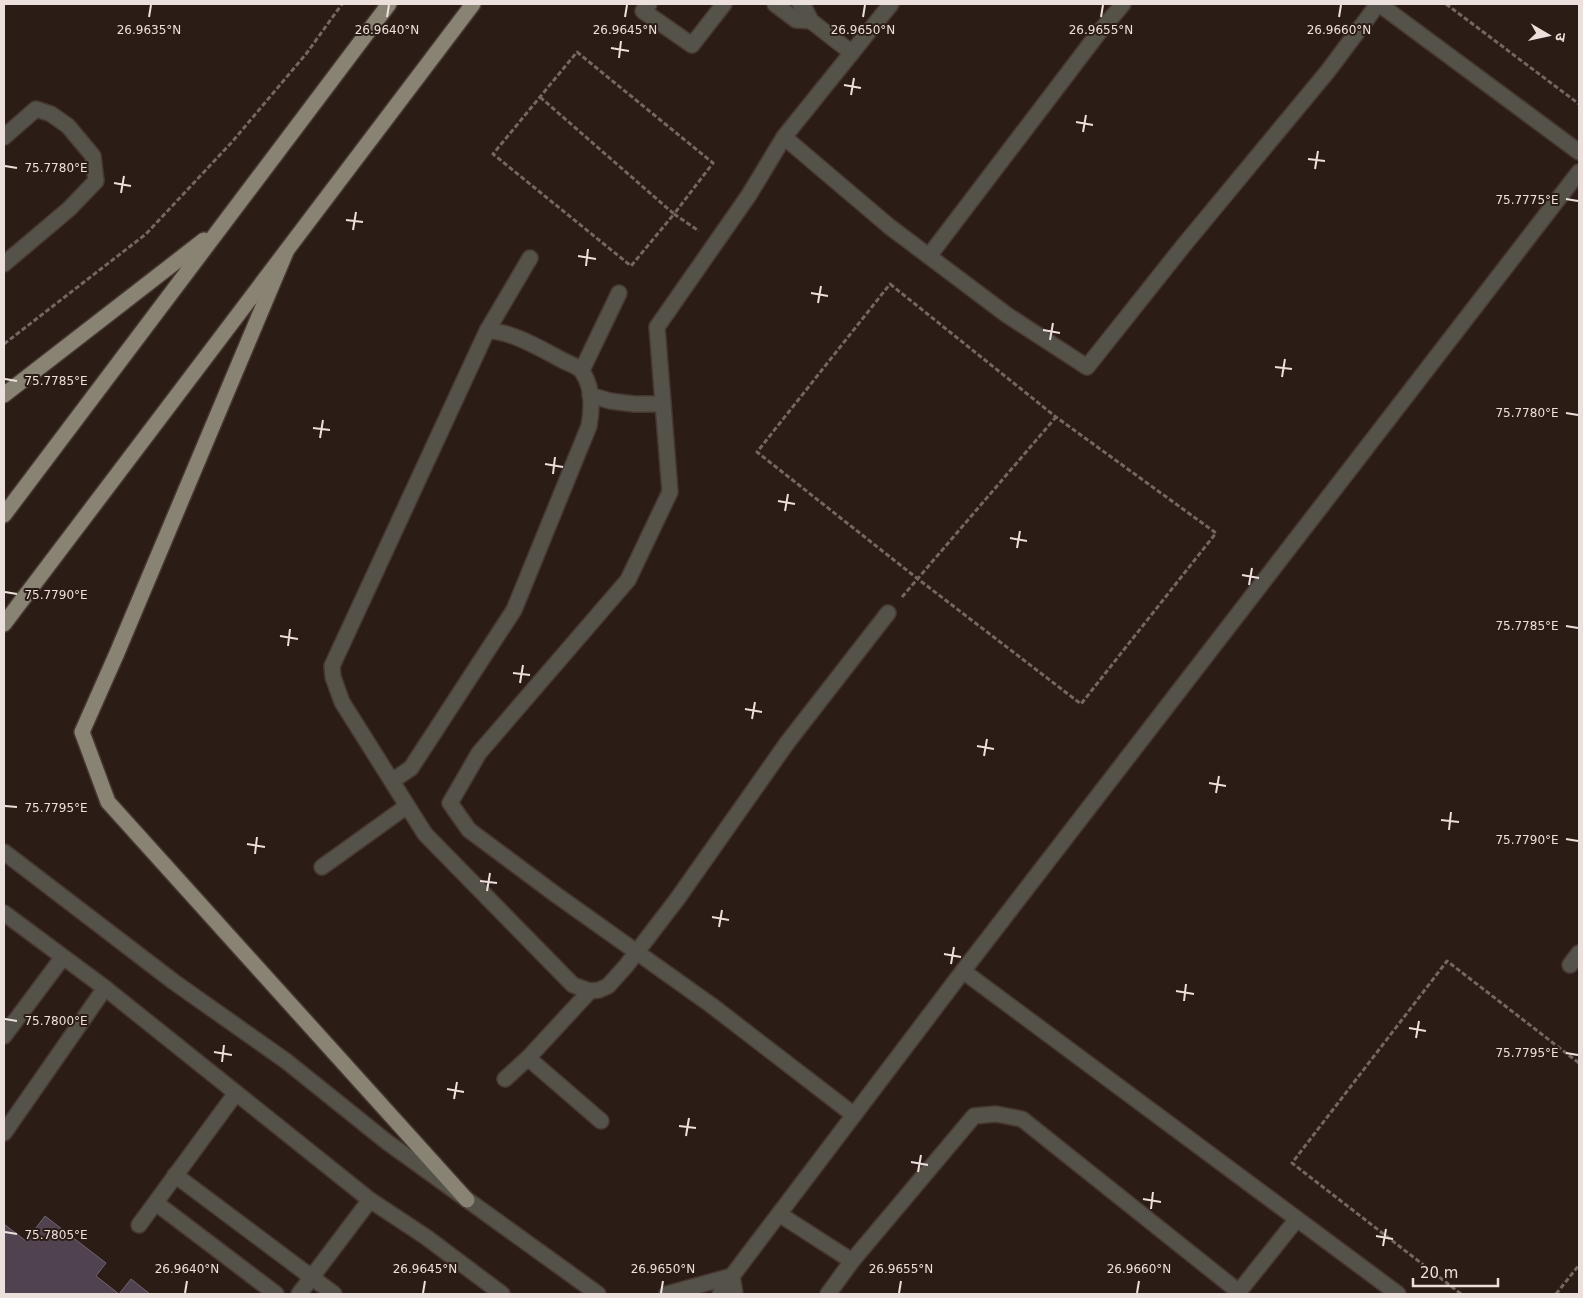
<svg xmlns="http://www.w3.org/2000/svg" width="1583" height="1298" font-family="'DejaVu Sans','Noto Sans Devanagari',sans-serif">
	<rect width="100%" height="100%" fill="#2c1c16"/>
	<g fill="#50424f" stroke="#726371">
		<path d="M45 1216 106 1263 96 1276 119 1294H4V1224L26 1241Z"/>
		<path d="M131 1279 150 1294H119Z"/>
	</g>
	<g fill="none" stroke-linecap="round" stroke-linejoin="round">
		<g stroke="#473732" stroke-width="18">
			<g id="minor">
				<path d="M649 4 643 11 692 45 724 4"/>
				<path d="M775 4 796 20 811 21"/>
				<path d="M800 4 804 7 811 21 852 53"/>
				<path d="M891 4 784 137 890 227 1007 315 1087 367 1184 245 1328 71 1378 4"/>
				<path d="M1379 4 1579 152"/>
				<path d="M4 137 36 109 51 114 68 126 93 156 96 181 69 209 4 264"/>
				<path d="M784 137 749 195 657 327 670 492 628 580 479 753 450 803 469 830 555 894 711 1005 854 1115"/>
				<path d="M929 256 1097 35 1123 4"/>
				<path d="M487 331 530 258"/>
				<path d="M582 370 619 293"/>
				<path d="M590 395 610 401 634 404H663"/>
				<path d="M392 781 411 768 514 610 589 426C592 409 593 388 583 373 580 367 570 364 564 361 543 350 510 330 487 331L332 666 333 677 342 702 425 834 573 985 590 991 599 990 608 986 626 966 678 898 787 743 888 613"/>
				<path d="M4 852 174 982 286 1061 387 1142 598 1294"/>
				<path d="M322 867 407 806"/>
				<path d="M4 913 105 988 370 1200 426 1237 502 1294"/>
				<path d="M1570 965 1579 953"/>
				<path d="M963 971 1398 1294"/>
				<path d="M4 1036 63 957"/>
				<path d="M528 1058 601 1121"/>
				<path d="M505 1079 528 1058 590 991"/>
				<path d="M4 1133 105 988"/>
				<path d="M175 1175 334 1294"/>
				<path d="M156 1203 276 1294"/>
				<path d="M779 1214 852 1261 974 1116 996 1114 1022 1119 1239 1292"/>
				<path d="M139 1225 236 1093"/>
				<path d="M299 1294 370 1200"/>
				<path d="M667 1294 732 1276 735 1294"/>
				<path d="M720 1294 732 1276 963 971 1579 172"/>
				<path d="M828 1294 852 1261"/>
				<path d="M1237 1294 1297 1219"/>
			</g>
		</g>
		<g stroke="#473732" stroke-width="18">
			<g id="major">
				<path d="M286 252 117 653 82 732 108 802 467 1200"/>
				<path d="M4 395 204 240"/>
				<path d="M4 515 389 4"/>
				<path d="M4 624 473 4"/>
			</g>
		</g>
		<g stroke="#746661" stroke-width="3" stroke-dasharray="5 2.5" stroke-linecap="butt">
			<path d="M1446 4 1579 104"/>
			<path d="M540 97 674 214 631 266 493 154 577 52 713 163 674 214 699 231"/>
			<path d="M890 284 1056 417 1216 533 1081 704 918 579 757 452Z"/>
			<path d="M4 344 146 234 232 142 306 54 342 4"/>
			<path d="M902 597 1056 417"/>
			<path d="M1461 1294 1292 1163 1447 961 1579 1063"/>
			<path d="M1556 1294 1579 1265"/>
		</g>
		<use href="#minor" stroke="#55524a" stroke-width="15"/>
		<use href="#major" stroke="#888373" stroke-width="15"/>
	</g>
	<path fill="none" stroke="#ece0dc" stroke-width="2" d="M149 17 151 5M387 17 389 5M625 17 627 5M863 17 865 5M1101 17 1103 5M1339 17 1341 5M611 48 629 51M619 58 621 41M844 85 861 88M851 95 854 78M1076 122 1093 125M1083 132 1086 115M1308 159 1325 161M5 166 17 168M1315 169 1318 151M114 183 131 186M121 193 124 176M1566 199 1578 201M346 220 363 222M353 230 356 212M578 256 596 259M586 266 588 249M811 293 828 296M818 303 821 286M1043 330 1060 333M1050 340 1053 323M1275 367 1292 369M1282 377 1285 359M5 379 17 381M1566 413 1578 415M313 428 330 430M320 438 323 420M545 464 563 467M553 474 555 457M778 501 795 504M785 511 788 494M1010 538 1027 541M1017 548 1020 531M1242 575 1259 578M1249 585 1252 568M5 592 17 594M1566 626 1578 628M280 636 298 639M288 646 290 629M513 673 530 675M520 683 523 665M745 709 762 712M752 719 755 702M977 746 994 749M984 756 987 739M1209 783 1226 786M1216 793 1219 776M5 806 17 807M1441 820 1459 822M1449 830 1451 812M1566 839 1578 841M247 844 265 847M255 854 257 837M480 881 497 883M487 891 490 873M712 917 729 920M719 927 722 910M944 954 961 957M951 964 954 947M1176 991 1194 994M1184 1001 1186 984M5 1019 17 1021M1409 1028 1426 1031M1416 1038 1419 1021M214 1052 232 1055M1566 1053 1578 1055M222 1062 224 1045M447 1089 464 1092M454 1099 457 1082M679 1126 696 1128M686 1136 689 1118M911 1162 928 1165M918 1172 921 1155M1143 1199 1161 1202M1151 1209 1153 1192M5 1232 17 1234M1376 1236 1393 1239M1383 1246 1386 1229M185 1293 187 1281M423 1293 425 1281M661 1293 663 1281M899 1293 901 1281M1137 1293 1139 1281"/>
	<g font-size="12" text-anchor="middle" fill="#ece0dc" stroke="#2c1c16" stroke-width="4" stroke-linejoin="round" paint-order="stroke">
		<text x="149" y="34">26.9635°N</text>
		<text x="387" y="34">26.9640°N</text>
		<text x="625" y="34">26.9645°N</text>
		<text x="863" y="34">26.9650°N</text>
		<text x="1101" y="34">26.9655°N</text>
		<text x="1339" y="34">26.9660°N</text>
		<text x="56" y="172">75.7780°E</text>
		<text x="1527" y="204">75.7775°E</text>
		<text x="56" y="385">75.7785°E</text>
		<text x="1527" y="417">75.7780°E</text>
		<text x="56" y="599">75.7790°E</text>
		<text x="1527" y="630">75.7785°E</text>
		<text x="56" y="812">75.7795°E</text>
		<text x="1527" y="844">75.7790°E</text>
		<text x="56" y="1025">75.7800°E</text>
		<text x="1527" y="1057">75.7795°E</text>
		<text x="56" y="1239">75.7805°E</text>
		<text x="187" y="1273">26.9640°N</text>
		<text x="425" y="1273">26.9645°N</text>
		<text x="663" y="1273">26.9650°N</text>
		<text x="901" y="1273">26.9655°N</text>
		<text x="1139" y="1273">26.9660°N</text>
	</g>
	<rect width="1583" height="1298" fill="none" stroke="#ece0dc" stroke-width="10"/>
	<g transform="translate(1548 35) rotate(99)" stroke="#2c1c16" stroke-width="4" paint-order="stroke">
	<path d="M0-4L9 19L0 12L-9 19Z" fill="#ece0dc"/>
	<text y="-8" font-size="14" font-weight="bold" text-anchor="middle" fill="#ece0dc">उ</text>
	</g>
	<path d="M1413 1278v8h85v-8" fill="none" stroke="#ece0dc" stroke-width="2.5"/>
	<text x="1420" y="1278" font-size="15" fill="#ece0dc" stroke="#2c1c16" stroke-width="4" paint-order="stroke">20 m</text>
</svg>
